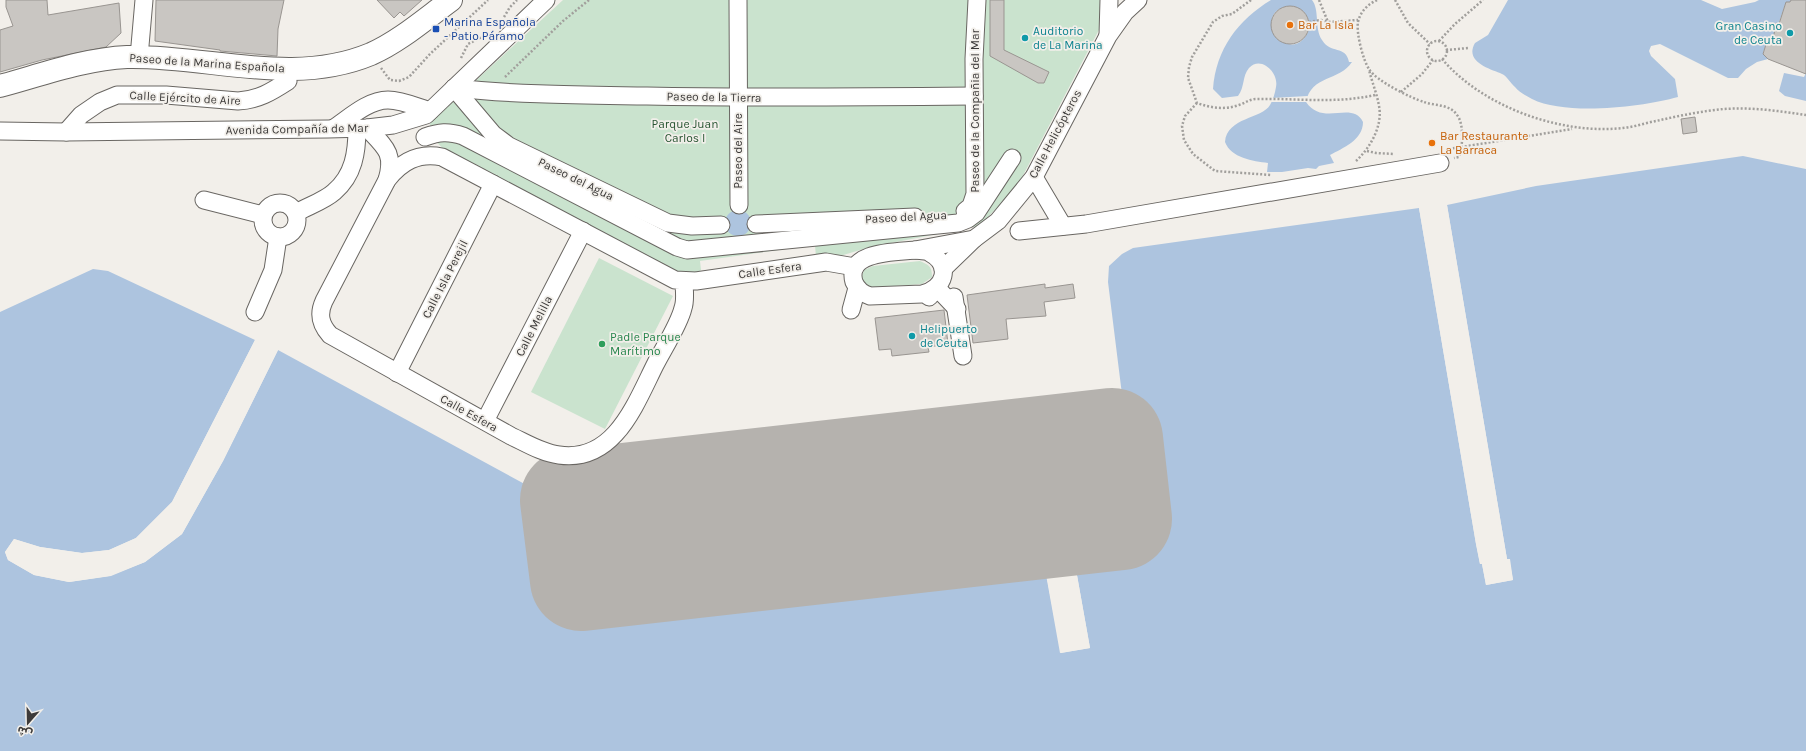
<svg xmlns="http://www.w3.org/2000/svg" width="1806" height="751" font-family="Karla,'Noto Sans Arabic',sans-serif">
	<rect width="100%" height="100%" fill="#f2efea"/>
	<g fill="#cae3ce">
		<path d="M563 0H1102L1101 26 1017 187 979 226 870 247 840 256 816 257 815 245 700 261 701 270 697 273 672 272 452 157 431 137 430 123Z"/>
		<path d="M599 258 673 296 605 429 531 392Z"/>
		<path d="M920 261C929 265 932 266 932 277L922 284 868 288 861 279 864 270 873 266Z"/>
	</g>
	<g fill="#adc4df" fill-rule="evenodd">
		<path d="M1271 0H1312C1320 10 1314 28 1322 40 1330 54 1346 45 1349 62H1352C1340 81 1311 75 1306 102 1323 127 1352 100 1363 122 1363 140 1343 148 1330 155L1334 163 1319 166 1316 169 1308 168 1282 172H1267L1268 163C1253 161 1231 158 1225 142 1227 117 1262 119 1270 105 1273 100 1275 93 1276 87 1279 73 1261 55 1249 68 1242 76 1245 87 1238 96L1222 98 1213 89C1216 49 1238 20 1271 0ZM1292 6 1304 12C1309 18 1311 25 1308 32 1290 70 1246 9 1292 6Z"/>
		<path d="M1508 0H1701L1722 9 1755 2 1759 0H1791L1790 2H1786L1773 40 1767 41 1763 53 1768 59 1757 62 1746 69 1738 78H1728L1660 44 1651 46 1649 51 1651 56 1675 79 1678 97C1642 107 1566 116 1532 99 1526 96 1519 92 1515 87 1511 84 1506 75 1502 74 1490 69 1464 62 1475 43L1488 35Z"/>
		<path d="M1784 73 1804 77 1806 73V101L1785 96 1779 91Z"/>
		<path d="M1743 156 1806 169V751H0V312L93 269 108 271 255 340 172 502 136 538 109 550 82 553 40 547 14 539 5 552 8 560 34 575 69 582 111 576 145 562 182 534 223 461 278 350 556 501 567 589 572 593 1040 541 1061 653 1090 648 1070 536 1135 529 1138 523 1108 282 1109 266 1122 254 1133 248 1419 208 1476 544 1480 564H1482L1486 585 1513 580 1509 559H1507L1447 205 1536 186Z"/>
		<circle cx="738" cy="223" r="13"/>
	</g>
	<g fill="#f2efea">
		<path d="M1308 96 1306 102H1271L1270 100 1271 98Z"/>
		<path d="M1447 205 1507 559H1510L1513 580 1486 585 1482 564H1480L1476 544 1419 208H1421L1477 542 1482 562 1484 563 1488 582 1511 579 1508 561 1505 560 1445 206Z"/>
		<path d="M255 340 256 341 174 503 138 540 110 552 82 555 40 549 14 541 8 552 10 559 34 573 69 580 111 574 144 560 181 533 222 460 276 349 278 350 223 461 182 534 145 562 109 576 69 582 34 575 8 560 5 552 14 539 40 547 82 553 109 550 136 538 172 502Z"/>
		<path d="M1068 536H1070L1090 648 1060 653 1040 541 1042 540 1062 651 1088 647Z"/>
	</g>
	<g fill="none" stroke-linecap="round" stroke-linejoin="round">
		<path stroke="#b5b2ae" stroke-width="102" d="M1112 439 1121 519 581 580 571 500Z"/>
	</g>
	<g fill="#c9c6c2" stroke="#999591">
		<path d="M6 0H47L48 15 119 3 121 33 106 47 42 60 0 72V30L13 26 6 7Z"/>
		<path d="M156 0H284L278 29 277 56 220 51V50L155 41Z"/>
		<path d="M377 0H422L404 16 400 12 394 18Z"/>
		<path d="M990 0H1004V50L1049 72 1044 83H1038L990 56Z"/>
		<path d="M1791 0H1806V74L1768 59 1763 54 1767 41 1773 40 1776 23 1779 24 1786 2H1790Z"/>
		<circle cx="1290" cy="25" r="19"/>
		<path d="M1695 117 1697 132 1683 134 1681 119Z"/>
		<path d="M1045 284V288L1073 284 1075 298 1044 302 1046 316 1006 319 1008 339 973 343 967 295Z"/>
		<path d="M944 310 948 344 928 347 929 352 892 356 891 349 879 350 875 318Z"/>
	</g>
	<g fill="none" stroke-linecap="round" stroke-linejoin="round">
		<g stroke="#696662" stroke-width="19">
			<g id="minor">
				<path d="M738 0 739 205"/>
				<path d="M1108 35 1109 0"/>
				<path d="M139 57 144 0"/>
				<path d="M454 88C518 95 582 95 647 96 756 98 865 97 974 96"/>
				<path d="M454 88 493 134 509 146 668 223 692 226 721 225"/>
				<path d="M334 128C349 118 368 100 388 100 402 100 417 107 430 111"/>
				<path d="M367 128C385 147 395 153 387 180"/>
				<path d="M0 131 66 132 328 129 367 128 393 125 426 115 546 0"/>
				<path d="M66 132 81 115 100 102 117 95H166L238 101C258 100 271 92 288 81"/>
				<path d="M425 137C439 132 448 131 463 136L677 247 687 250 958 223 968 219 976 213 1012 158"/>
				<path d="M1034 177 1063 226"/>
				<path d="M204 200 263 215"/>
				<circle cx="280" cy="220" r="17"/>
				<path d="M965 211 971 206 975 194 974 59 977 0"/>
				<path d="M296 213C308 206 324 201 334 192 354 175 357 152 357 128"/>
				<path d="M756 224 915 217"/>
				<path d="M1019 231 1086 224 1440 163"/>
				<path d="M915 250 974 239 998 221 1034 177 1108 36 1125 12 1138 0"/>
				<path d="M915 250C919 251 926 250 930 253 952 265 945 289 922 294L870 296C863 294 857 289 854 282 845 251 896 252 915 250Z"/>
				<path d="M943 269 974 239"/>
				<path d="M684 281C684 290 686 300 683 308 679 325 663 349 655 365 635 405 614 463 559 455 542 453 526 443 511 436L330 335C320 324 318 314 324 301L387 180C401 162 418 152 442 157L675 280 696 281 826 262 855 267"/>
				<path d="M929 297 937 288 957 309"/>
				<path d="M954 297 963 356"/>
				<path d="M851 310 857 288"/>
				<path d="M255 312 273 270 278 237"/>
				<path d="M397 373 493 184"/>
				<path d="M485 421 583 231"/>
			</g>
		</g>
		<g stroke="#696662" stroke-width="24">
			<path id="major" d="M0 86C41 75 84 59 127 57 208 55 292 87 371 54 400 41 425 19 451 0"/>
		</g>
		<g stroke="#a19f9c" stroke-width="2.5" stroke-dasharray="2 2" stroke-linecap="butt">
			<path d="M1251 0 1232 14 1222 16 1213 22 1192 57 1189 67 1188 78 1197 103C1211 108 1225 110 1239 105 1245 103 1250 99 1256 99 1296 98 1336 104 1375 95"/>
			<path d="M1319 0 1328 22"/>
			<path d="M1377 0C1368 4 1360 12 1358 22 1356 33 1363 60 1369 69 1376 81 1411 98 1424 102 1435 106 1450 104 1457 115 1464 123 1463 147 1459 157L1454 158"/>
			<path d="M1395 0 1408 23 1430 44"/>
			<path d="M504 17 510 7 517 0"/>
			<path d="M1309 22 1321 20 1328 22 1358 20"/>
			<path d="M1439 41 1455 24 1483 0"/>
			<circle cx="1437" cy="51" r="10"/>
			<path d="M1446 50 1469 48"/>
			<path d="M461 58 468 44 484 36"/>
			<path d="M1442 59C1483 107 1561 135 1623 128 1634 127 1645 123 1656 121 1678 116 1702 111 1724 109 1752 107 1779 111 1806 115"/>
			<path d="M381 68 390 80 399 81 409 77 430 54 488 0"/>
			<path d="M505 77 563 21 589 0"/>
			<path d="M1401 92 1422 74 1433 60"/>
			<path d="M1197 103 1185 116 1182 126 1184 140 1193 154 1215 171 1271 175"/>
			<path d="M1449 149 1572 129"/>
			<path d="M1367 151 1376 153 1394 154"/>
			<path d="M1356 161C1370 148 1383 126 1379 106 1377 94 1372 82 1369 70"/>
		</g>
		<use href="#minor" stroke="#fff" stroke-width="17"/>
		<use href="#major" stroke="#fff" stroke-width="22"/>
	</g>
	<g fill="#e8710a" stroke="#f2efea" stroke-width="1.5">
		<circle cx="1290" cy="25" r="4"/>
		<circle cx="1432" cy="143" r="4"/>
	</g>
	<rect fill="#1a4fb4" stroke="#f2efea" stroke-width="1.5" x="432" y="25" width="8" height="8" rx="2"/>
	<g fill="#0f9aa8" stroke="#f2efea" stroke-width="1.5">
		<circle cx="1790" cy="33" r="4"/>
		<circle cx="1025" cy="38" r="4"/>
		<circle cx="912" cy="336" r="4"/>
	</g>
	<circle fill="#2e9e5b" stroke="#f2efea" stroke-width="1.5" cx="602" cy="344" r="4"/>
	<g text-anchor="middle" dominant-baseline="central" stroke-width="3.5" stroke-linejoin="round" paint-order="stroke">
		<g font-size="12" fill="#164399" stroke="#f2efea" text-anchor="start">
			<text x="444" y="22">Marina Española<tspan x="444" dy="14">- Patio Páramo</tspan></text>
		</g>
		<g font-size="12" fill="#c56008" stroke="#f2efea" text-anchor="start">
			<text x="1298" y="25">Bar La Isla</text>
			<text x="1440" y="136">Bar Restaurante<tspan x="1440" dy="14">La Barraca</tspan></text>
		</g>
		<g font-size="12" fill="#0d838f" stroke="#f2efea" text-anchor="start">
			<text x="1782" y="26" text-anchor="end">Gran Casino<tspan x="1782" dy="14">de Ceuta</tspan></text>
			<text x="1033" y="31">Auditorio<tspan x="1033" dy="14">de La Marina</tspan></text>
			<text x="920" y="329">Helipuerto<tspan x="920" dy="14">de Ceuta</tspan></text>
		</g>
		<g font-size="12" fill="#3c3a39" stroke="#f2efea">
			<text transform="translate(207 63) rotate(4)">Paseo de la Marina Española</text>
			<text transform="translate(714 97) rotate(1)">Paseo de la Tierra</text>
			<text transform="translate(185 98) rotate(3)">Calle Ejército de Aire</text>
			<text transform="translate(975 111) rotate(-90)">Paseo de la Compañia del Mar</text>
			<text transform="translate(297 129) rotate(-1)">Avenida Compañía de Mar</text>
			<text transform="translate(1055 134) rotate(-62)">Calle Helicópteros</text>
			<text transform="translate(738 151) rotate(-90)">Paseo del Aire</text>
			<text transform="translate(576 179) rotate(26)">Paseo del Agua</text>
			<text transform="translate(906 217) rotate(-3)">Paseo del Agua</text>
			<text transform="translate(770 270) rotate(-8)">Calle Esfera</text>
			<text transform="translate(445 279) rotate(-63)">Calle Isla Perejil</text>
			<text transform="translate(534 326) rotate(-63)">Calle Melilla</text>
			<text transform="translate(469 413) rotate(29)">Calle Esfera</text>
		</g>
		<g font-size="12" fill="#285532" stroke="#f2efea">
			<text x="685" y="124">Parque Juan<tspan x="685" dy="14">Carlos I</tspan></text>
		</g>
		<g font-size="12" fill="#27864d" stroke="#f2efea" text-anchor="start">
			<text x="610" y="337">Padle Parque<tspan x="610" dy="14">Marítimo</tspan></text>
		</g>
	</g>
	<g transform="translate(28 723) rotate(200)" stroke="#f2efea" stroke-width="3" paint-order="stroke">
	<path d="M0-3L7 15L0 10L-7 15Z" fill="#3c3a39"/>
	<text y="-6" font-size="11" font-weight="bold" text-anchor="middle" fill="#3c3a39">ش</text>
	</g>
</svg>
